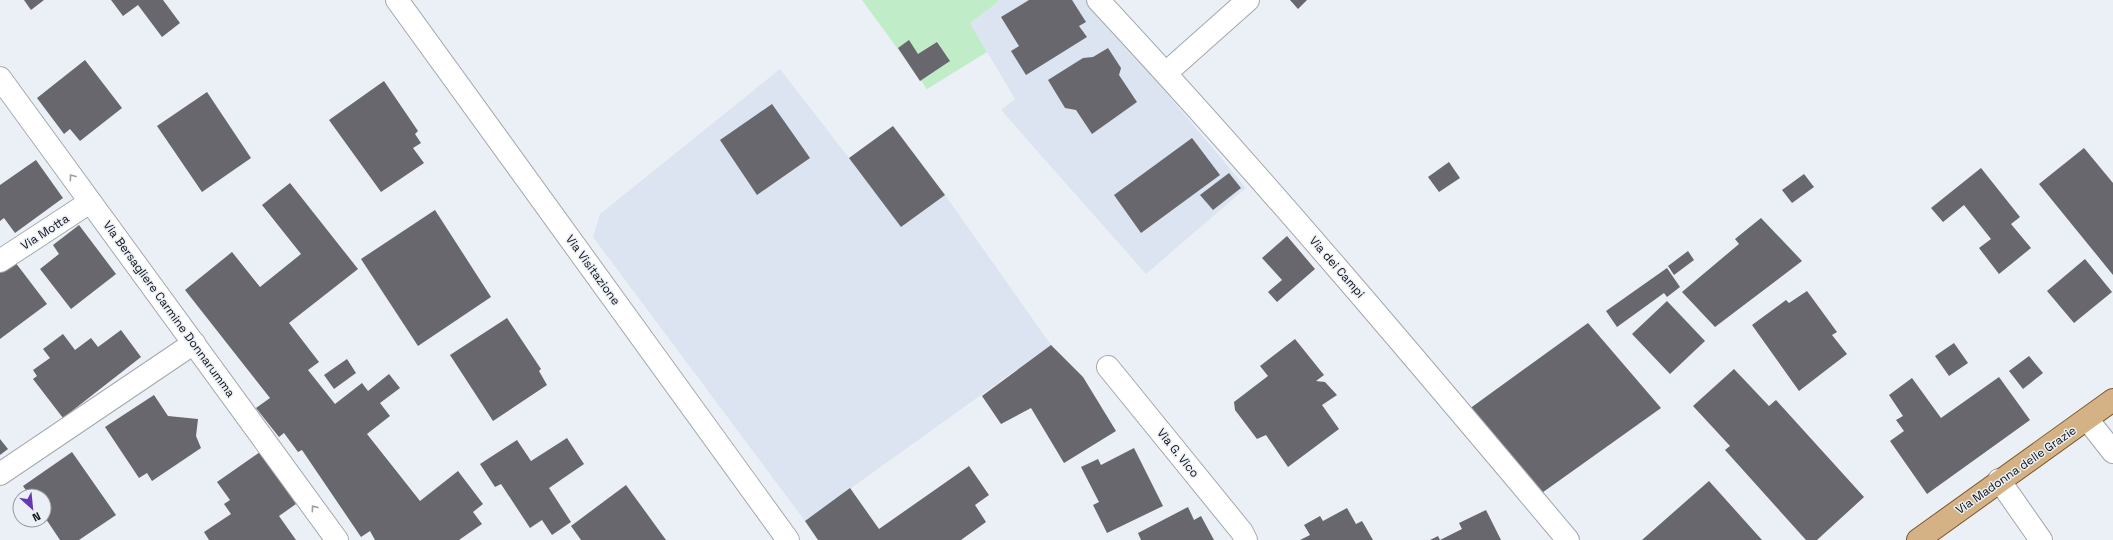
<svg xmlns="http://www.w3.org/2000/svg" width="2113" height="540" font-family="'Space Grotesk',sans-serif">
	<rect width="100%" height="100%" fill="#ebf0f6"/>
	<g fill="#dbe4f0">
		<path d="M997 0H1089L1246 188 1146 274 1001 110 1015 99 970 23 998 2Z"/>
		<path d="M780 69 849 158 945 195 1051 345 805 521 593 237 600 214Z"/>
	</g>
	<path fill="#c0edc7" d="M862 0H997L998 2 970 23 987 52 927 89Z"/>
	<g fill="#67676d">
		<path d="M24 0H44L31 10Z"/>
		<path d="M111 0H163L180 23 162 37 138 5 123 16Z"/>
		<path d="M1029 0H1072L1086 22 1079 26 1087 37 1026 75 1011 51 1019 46 1001 17Z"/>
		<path d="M1290 0H1307L1298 9Z"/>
		<path d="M909 40 918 54 937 42 950 61 920 81 898 48Z"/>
		<path d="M1108 48 1121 68 1119 75 1137 102 1092 134 1076 110 1065 108 1048 80 1083 58 1093 57Z"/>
		<path d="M85 60 122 108 80 141 70 129 64 134 37 98Z"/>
		<path d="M384 81 418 131 415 134 421 143 413 148 424 163 381 192 329 120Z"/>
		<path d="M207 92 251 158 202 192 157 126Z"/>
		<path d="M772 104 810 158 757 195 720 140Z"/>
		<path d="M893 126 945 195 901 227 849 158Z"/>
		<path d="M1192 138 1220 175 1141 233 1114 195Z"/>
		<path d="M2084 148 2113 183V275L2039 184Z"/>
		<path d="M36 160 63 198 15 233 4 218 0 221V185Z"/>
		<path d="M1449 162 1460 178 1439 192 1428 177Z"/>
		<path d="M1981 168 2020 217 2011 224 2031 248 1999 274 1979 248 1991 239 1964 205 1943 222 1931 208Z"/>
		<path d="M1229 173 1241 188 1213 210 1200 195Z"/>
		<path d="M1804 174 1814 187 1792 203 1782 190Z"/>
		<path d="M290 183 358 269 289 323 319 362 308 370 335 404 362 383 368 391 389 374 400 388 380 403 390 416 367 434 420 501 458 471 483 504 473 512 482 524 459 540H375L370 531 361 537 302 450 298 452 284 433 279 437 256 408 270 398 185 290 232 252 260 287 301 254 262 205Z"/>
		<path d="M435 210 491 297 418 346 361 259Z"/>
		<path d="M1761 218 1802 261 1715 327 1682 292 1739 244 1735 239Z"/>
		<path d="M79 225 116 274 71 309 40 269 59 254 53 245Z"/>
		<path d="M1287 236 1315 269 1277 302 1268 292 1282 280 1262 258Z"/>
		<path d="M1688 251 1694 260 1674 275 1668 266Z"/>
		<path d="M12 258 47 304 0 339V267Z"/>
		<path d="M2085 259 2112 292 2074 323 2047 291Z"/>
		<path d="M1667 268 1680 287 1667 297 1664 293 1617 327 1606 311Z"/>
		<path d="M1807 291 1837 332 1832 335 1847 354 1799 391 1752 325 1786 300 1789 303Z"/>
		<path d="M1667 301 1705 341 1670 374 1632 334Z"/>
		<path d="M507 318 541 369 539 371 547 385 493 421 450 355Z"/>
		<path d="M1588 323 1661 408 1539 495 1465 412Z"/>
		<path d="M121 330 141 357 63 418 33 379 37 376 33 370 50 358 43 349 63 334 75 350 91 338 98 347Z"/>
		<path d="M1295 339 1324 375 1316 381 1325 382 1337 395 1322 405 1339 429 1288 467 1266 435 1257 439 1235 410 1234 402 1268 376 1260 366Z"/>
		<path d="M1954 343 1968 363 1949 376 1935 356Z"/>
		<path d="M1051 345 1083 377 1116 431 1064 463 1031 408 1001 424 982 396Z"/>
		<path d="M2029 356 2043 373 2023 389 2009 371Z"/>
		<path d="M347 359 356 373 334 389 324 375Z"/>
		<path d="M1734 369 1769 406 1776 400 1864 497 1817 540H1806L1725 450 1730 446 1693 406Z"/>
		<path d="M1999 377 2030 420 1927 494 1890 441 1904 431 1896 420 1903 416 1889 395 1912 378 1941 418Z"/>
		<path d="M154 395 168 416 198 419 196 436 201 448 152 481 147 473 139 478 105 427Z"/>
		<path d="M567 438 584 464 549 488 571 522 552 535 542 520 530 528 501 484 495 487 480 464 517 440 531 461Z"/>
		<path d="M0 439 8 449 0 455Z"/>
		<path d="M1134 448 1163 506 1107 533 1093 505 1099 502 1081 467 1098 459 1101 465Z"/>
		<path d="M72 452 116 515 79 540H60L44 516V496H30L23 486Z"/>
		<path d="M260 452 296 504 279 516 296 540H209L204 532 231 514 224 504 230 500 217 482Z"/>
		<path d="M969 466 989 495 975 505 986 522 961 540H818L805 521 850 488 879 529Z"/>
		<path d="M1709 481 1762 540H1642Z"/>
		<path d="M626 485 666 540H581L571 526Z"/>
		<path d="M1188 507 1194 520 1201 516 1214 540H1141L1138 533Z"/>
		<path d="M1347 508 1356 524 1362 521 1373 540H1300L1310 535 1304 525 1320 516 1323 521Z"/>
		<path d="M1486 510 1501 540H1430L1438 536 1440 540 1462 529 1459 523Z"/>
	</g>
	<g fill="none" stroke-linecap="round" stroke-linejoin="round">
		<g stroke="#a4a8ae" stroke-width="24">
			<g id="minor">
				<path d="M397 0 788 540"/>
				<path d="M1098 0C1261 175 1415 358 1568 540"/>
				<path d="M1166 73 1248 0"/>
				<path d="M0 78 337 540"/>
				<path d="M0 261 90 202"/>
				<path d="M1108 367 1242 532 1246 540"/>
				<path d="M2087 419 2113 452"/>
				<path d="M0 474 194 343"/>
				<path d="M1999 480 2041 540"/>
			</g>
		</g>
		<g stroke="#7c5829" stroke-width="24">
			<path id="major" d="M1918 540 2113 400"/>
		</g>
		<use href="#minor" stroke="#fff" stroke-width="22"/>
		<use href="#major" stroke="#d4b286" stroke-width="22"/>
	</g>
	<defs><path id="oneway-chevron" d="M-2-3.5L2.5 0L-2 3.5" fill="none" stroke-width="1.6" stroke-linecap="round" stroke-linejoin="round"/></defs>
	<g stroke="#9f9fa0">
		<use href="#oneway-chevron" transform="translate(72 177) rotate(-126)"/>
		<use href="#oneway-chevron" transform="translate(314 508) rotate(-126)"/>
	</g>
	<g text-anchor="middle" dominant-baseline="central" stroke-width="3" stroke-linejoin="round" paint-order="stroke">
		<g font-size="12" fill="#0e1012" stroke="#ebf0f6">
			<text transform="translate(45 232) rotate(-33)">Via Motta</text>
			<text transform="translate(1337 267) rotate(49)">Via dei Campi</text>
			<text transform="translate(593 270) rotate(54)">Via Visitazione</text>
			<text transform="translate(169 309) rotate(54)">Via Bersagliere Carmine Donnarumma</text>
			<text transform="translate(1178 453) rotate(51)">Via G. Vico</text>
			<text transform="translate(2016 470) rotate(-35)">Via Madonna delle Grazie</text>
		</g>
	</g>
	<g transform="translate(32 508) rotate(153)"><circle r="19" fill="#ebf0f6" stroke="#93969b"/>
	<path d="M0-3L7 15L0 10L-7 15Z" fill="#6739b0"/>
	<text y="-6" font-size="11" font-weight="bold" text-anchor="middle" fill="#0e1012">N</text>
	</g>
</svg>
